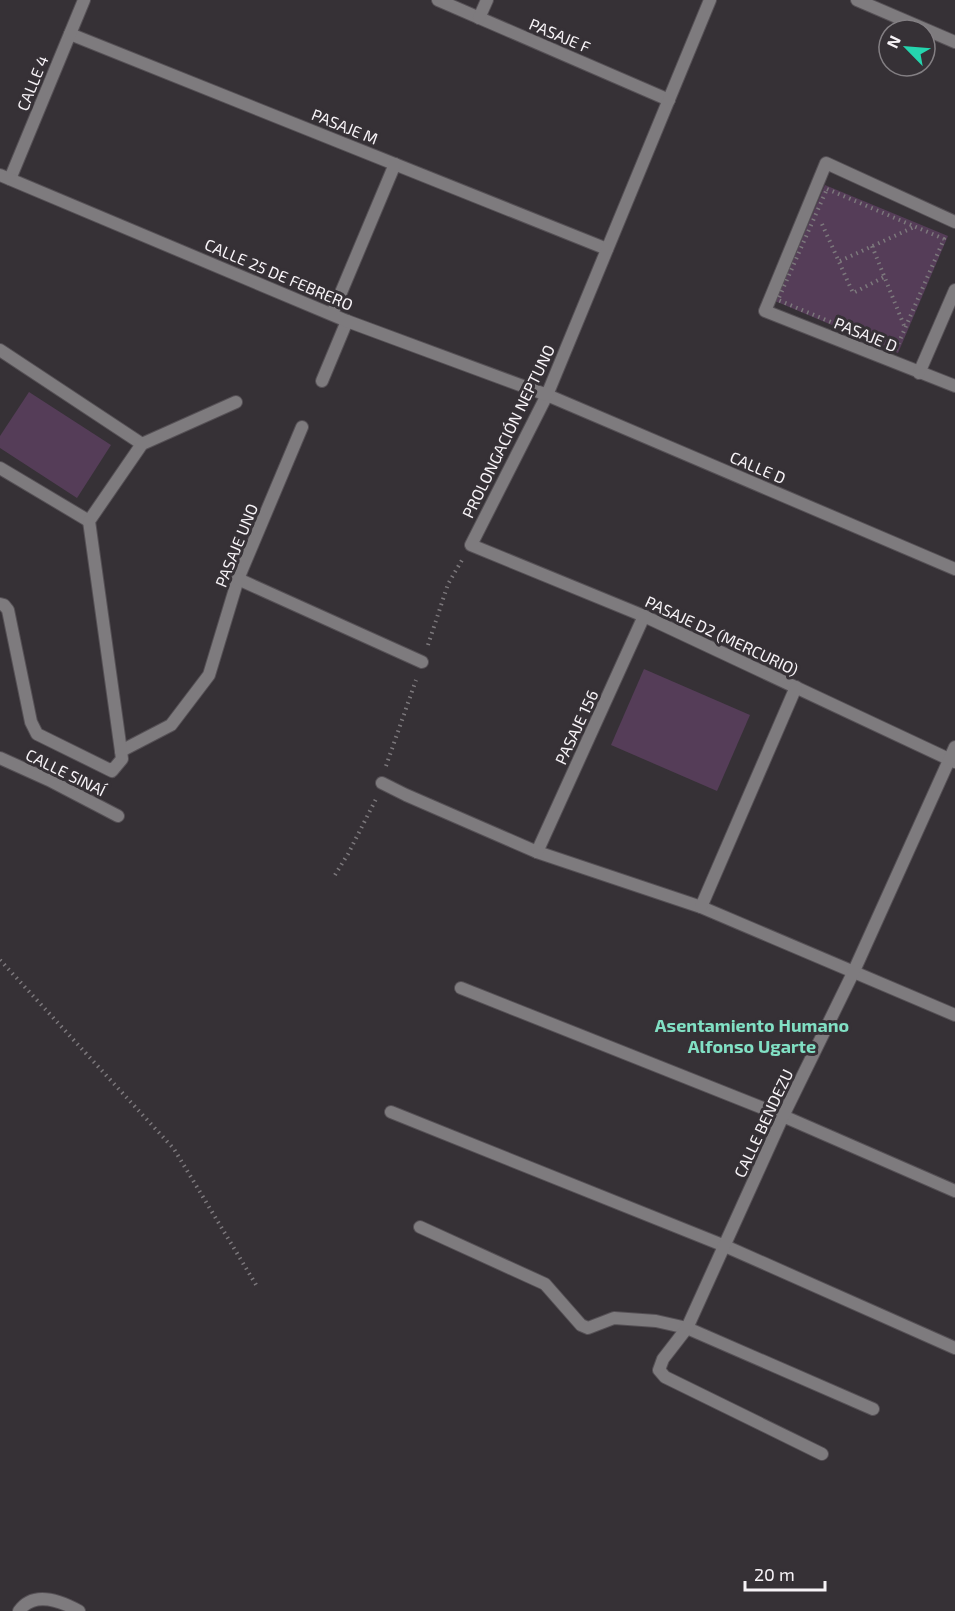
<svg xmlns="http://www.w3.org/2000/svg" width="955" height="1611" font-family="'Exo 2',sans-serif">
	<rect width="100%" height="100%" fill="#363136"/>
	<g fill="#553d58">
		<path d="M825 185 948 236 898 353 775 301Z"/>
		<path d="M29 392 111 445 77 498 0 448V436Z"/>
		<path d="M644 669 750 715 717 791 611 745Z"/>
	</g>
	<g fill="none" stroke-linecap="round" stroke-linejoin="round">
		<g stroke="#555055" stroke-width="14">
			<g id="pedestrian">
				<path d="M322 381 347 321"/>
				<path d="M121 751 171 725 209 675 238 579 302 427"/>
			</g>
		</g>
		<g stroke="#555055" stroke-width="14">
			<g id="minor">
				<path d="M438 0 669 100"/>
				<path d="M857 0 955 42"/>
				<path d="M479 18 487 0"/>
				<path d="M70 34 607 249"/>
				<path d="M10 179 84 0"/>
				<path d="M955 222 826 163 765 311 955 386"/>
				<path d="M332 314 395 164"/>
				<path d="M0 350 142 444"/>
				<path d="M919 373 955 290"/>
				<path d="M0 468 89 521"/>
				<path d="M955 569 547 395 471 545 644 616 955 762"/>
				<path d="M238 579 422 662"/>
				<path d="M0 604 4 605 8 610 31 722 37 734 112 771 122 759 121 751 89 521 142 444 236 402"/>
				<path d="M0 758 49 780 118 816"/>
				<path d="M382 783 406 795 537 852 701 907 955 1015"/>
				<path d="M537 852 644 616"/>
				<path d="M701 907 796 687"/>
				<path d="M461 988 783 1116 955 1191"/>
				<path d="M391 1112 725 1246 955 1348"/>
				<path d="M420 1227 545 1284 581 1325 588 1328 614 1318 656 1321 687 1328 873 1409"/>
				<path d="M822 1454 665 1377 659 1370 663 1359 687 1328 783 1116 853 973 955 747"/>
				<path d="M19 1611C34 1590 61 1601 79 1611"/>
			</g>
		</g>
		<g stroke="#555055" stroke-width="14">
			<path id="tertiary" d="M0 175 347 321 547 395 710 0"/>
		</g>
		<g stroke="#7c787c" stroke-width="4" stroke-dasharray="1.5 4.5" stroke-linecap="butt">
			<path d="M827 189 944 239 896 349 778 300Z"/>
			<path d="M822 224 853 293 884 277"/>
			<path d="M872 246 905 328"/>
			<path d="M840 261 914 227"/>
			<path d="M428 645 448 584 462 560"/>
			<path d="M386 766 416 680"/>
			<path d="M335 875 348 854 376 799"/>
			<path d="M0 960 174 1149 258 1288"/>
		</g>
		<use href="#pedestrian" stroke="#7e7b7e" stroke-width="12"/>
		<use href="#minor" stroke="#7e7b7e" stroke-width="12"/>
		<use href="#tertiary" stroke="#7e7b7e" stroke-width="12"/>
	</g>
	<g text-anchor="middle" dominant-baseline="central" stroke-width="6" stroke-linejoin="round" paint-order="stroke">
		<g font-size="16" fill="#f7f3f7" stroke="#363136">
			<text transform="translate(560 35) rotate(23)">PASAJE F</text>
			<text transform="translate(32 83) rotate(-68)">CALLE 4</text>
			<text transform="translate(345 126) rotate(22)">PASAJE M</text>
			<text transform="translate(279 274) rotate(23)">CALLE 25 DE FEBRERO</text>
			<text transform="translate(866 334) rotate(22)">PASAJE D</text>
			<text transform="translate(508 431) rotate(-64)">PROLONGACIÓN NEPTUNO</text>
			<text transform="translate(758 467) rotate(23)">CALLE D</text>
			<text transform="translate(236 545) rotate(-68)">PASAJE UNO</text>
			<text transform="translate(722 635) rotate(25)">PASAJE D2 (MERCURIO)</text>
			<text transform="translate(576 727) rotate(-65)">PASAJE 156</text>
			<text transform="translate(66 772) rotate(26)">CALLE SINAÍ</text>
			<text transform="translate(763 1123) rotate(-65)">CALLE BENDEZU</text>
		</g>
		<g font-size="18" font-weight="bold" fill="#81e0c4" stroke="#363136">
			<text x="752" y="1025">Asentamiento Humano<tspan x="752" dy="21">Alfonso Ugarte</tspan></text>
		</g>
	</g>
	<g transform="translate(907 48) rotate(295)"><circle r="28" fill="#363136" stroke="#837f83" stroke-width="1.5"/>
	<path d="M0-4.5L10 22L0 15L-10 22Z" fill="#25d5ae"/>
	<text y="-9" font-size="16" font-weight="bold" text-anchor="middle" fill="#f7f3f7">N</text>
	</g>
	<path d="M745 1581v9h80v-9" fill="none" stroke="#f7f3f7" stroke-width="3"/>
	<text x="754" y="1581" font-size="18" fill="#f7f3f7" stroke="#363136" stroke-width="4.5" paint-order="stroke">20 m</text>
</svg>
